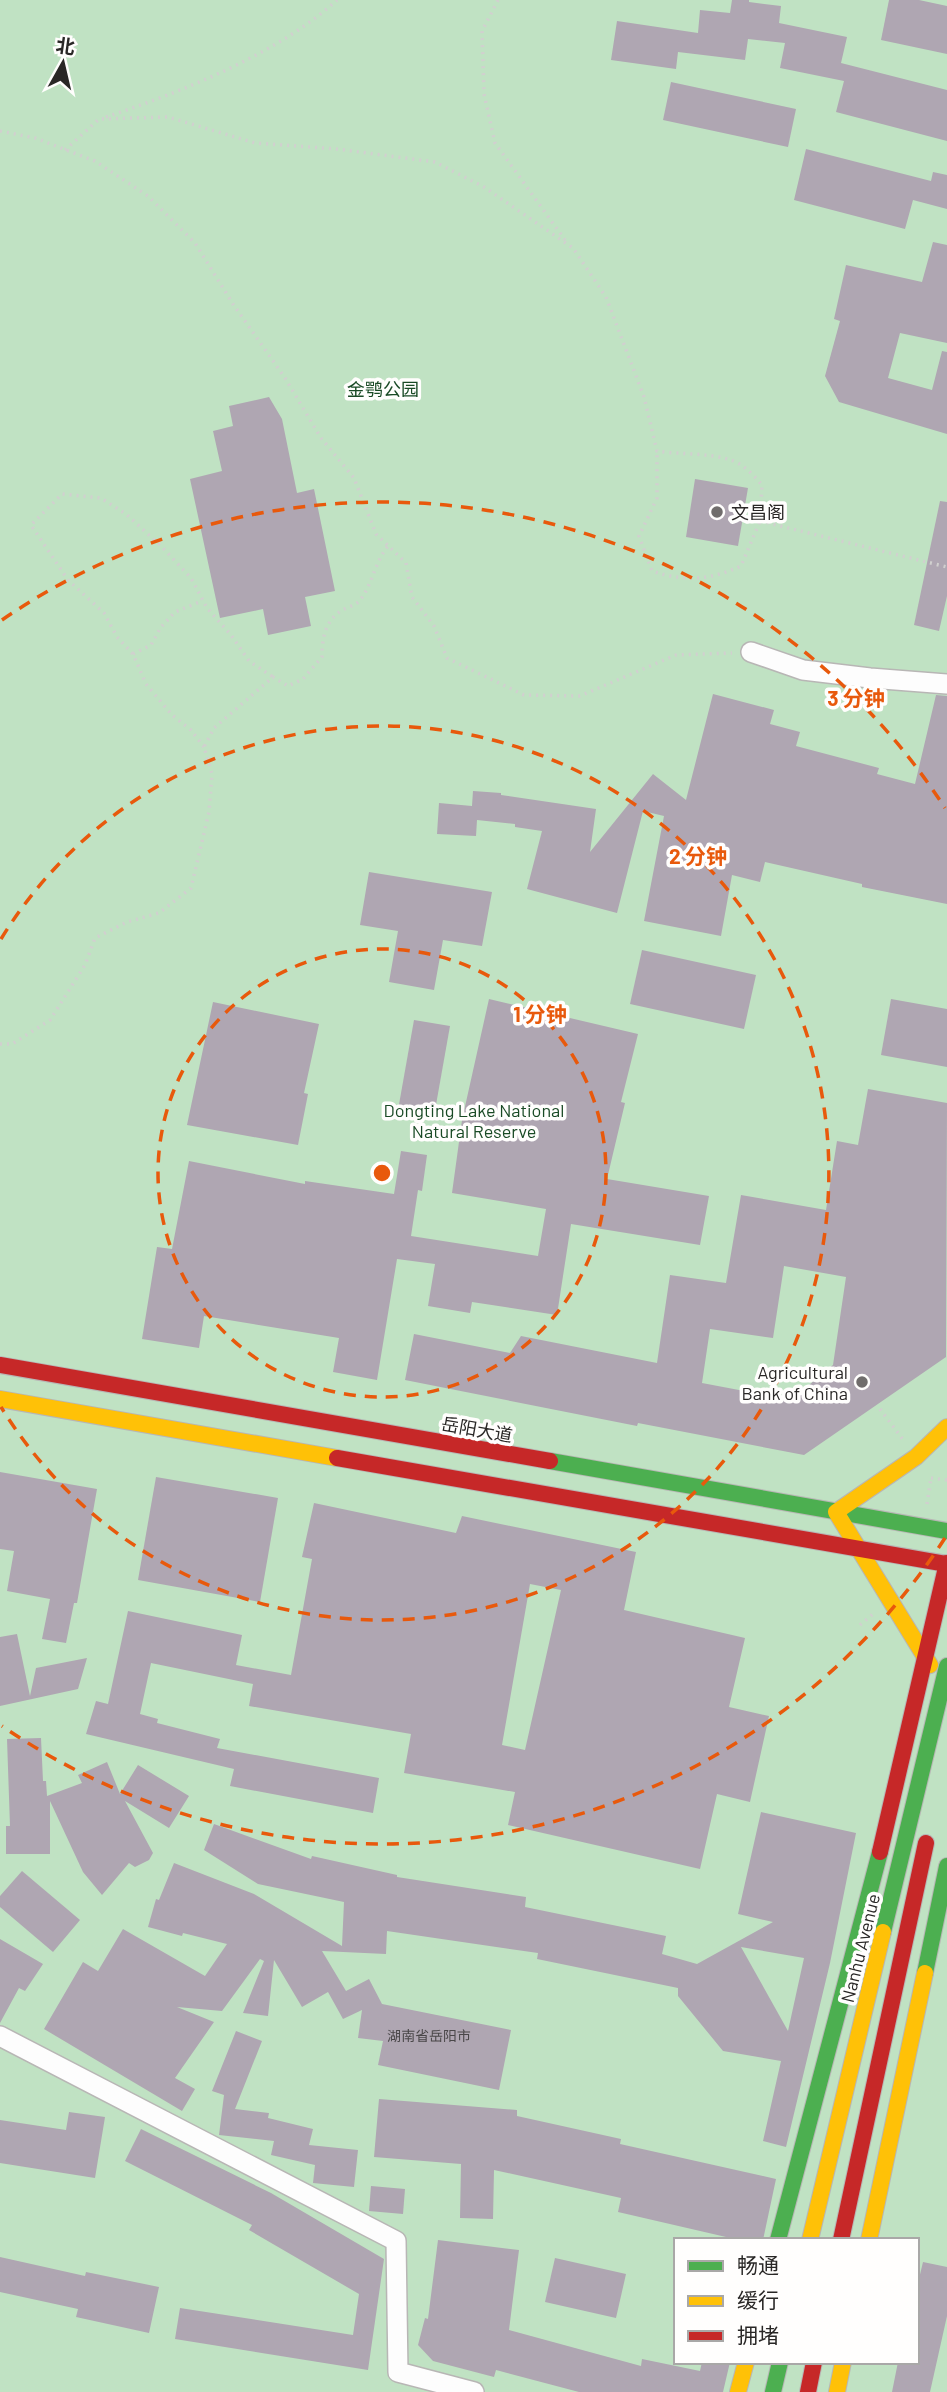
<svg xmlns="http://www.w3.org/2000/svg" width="947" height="2392" font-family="Barlow,'Noto Sans SC',sans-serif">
	<rect width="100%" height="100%" fill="#f4f0ef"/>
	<path fill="#c0e2c3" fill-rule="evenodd" d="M0 0H947V2392H0ZM676 2240H917V2362H676Z"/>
	<g fill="#afa6b2" fill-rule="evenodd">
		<path d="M732 0H749V2L781 6 779 23 847 37 841 63 947 90V141L836 112 844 81 780 68 785 43 748 39 745 60 678 52 676 69 611 60 617 21 698 33 700 10 730 13Z"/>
		<path d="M889 0H919L947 6V54L881 40Z"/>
		<path d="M671 82 796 109 788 147 663 120Z"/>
		<path d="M806 149 931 181 933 172 947 175V209L913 200 905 229 794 200Z"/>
		<path d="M933 242 947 245V343L900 333 888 378 932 390 942 351 947 352V434L839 402 825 376 840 321 834 319 846 265 922 282Z"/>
		<path d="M269 397 282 419 297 493 314 489 335 591 305 597 311 626 268 635 263 609 220 618 190 479 222 471 213 431 233 426 229 406Z"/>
		<path d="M695 479 748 488 738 546 686 537Z"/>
		<path d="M940 501 947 502V596L939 631 914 625Z"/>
		<path d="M713 694 774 710 770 724 800 732 796 746 879 768 877 774 915 784 936 695 947 696V904L862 887V884L765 862 760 882 732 875 721 936 644 921 664 816 643 811 617 913 527 889 542 831 515 827V824L477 820 476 836 437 834 439 803 472 806 473 791 501 793V795L596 809 590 852 653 774 686 800Z"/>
		<path d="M369 872 492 892 482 946 443 940 434 990 389 982 398 931 360 925Z"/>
		<path d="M642 950 756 975 744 1029 630 1004Z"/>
		<path d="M489 999 638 1034 621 1102 625 1103 607 1179 709 1196 700 1245 571 1224 557 1315 472 1302 470 1313 428 1306 435 1264 397 1259 377 1380 333 1372 339 1338 204 1316 199 1348 142 1339 157 1247 172 1249 189 1161 305 1184V1181L394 1194 401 1151 427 1155 422 1191 418 1190 411 1236 538 1256 546 1209 452 1193 462 1120Z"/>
		<path d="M891 999 947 1009V1067L881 1055Z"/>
		<path d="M213 1002 319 1024 304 1093 308 1094 298 1145 187 1125Z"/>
		<path d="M414 1020 450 1026 434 1116 398 1110Z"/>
		<path d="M868 1089 947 1103 946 1357 804 1455 638 1423 637 1426 405 1380 414 1334 510 1353 521 1336 657 1363 670 1275 726 1283 741 1195 826 1210 837 1141 858 1145ZM784 1266 846 1277 833 1365 791 1400 702 1383 710 1329 773 1338Z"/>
		<path d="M0 1472 97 1489 77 1603H74L66 1643 42 1639 50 1599 7 1591 14 1551 0 1549Z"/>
		<path d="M156 1477 278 1498 260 1602 138 1580Z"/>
		<path d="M314 1503 456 1533 462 1516 636 1552 624 1610 745 1638 729 1707 769 1716 750 1802 717 1794 700 1869 508 1825 515 1792 404 1773 411 1734 249 1706 253 1684 151 1663 140 1714 158 1719 157 1723 220 1739 217 1748 379 1778 373 1813 230 1786 234 1769 86 1734 96 1701 108 1704 128 1611 242 1635 236 1665 291 1675 312 1559 302 1557ZM530 1584 561 1590 525 1750 502 1745Z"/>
		<path d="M17 1634 30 1696 36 1668 87 1658 78 1689 0 1706V1637Z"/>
		<path d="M41 1738 43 1781H46L47 1796 82 1783 78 1775 107 1762 120 1794 138 1765 189 1796 169 1828 125 1801 153 1853 149 1860 135 1867 129 1863 102 1895 83 1872 50 1801V1854H6V1826H10L7 1739Z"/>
		<path d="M761 1812 856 1833 830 1963 786 2147 763 2141 781 2061 723 2051 678 1996V1988L537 1959 538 1953 387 1931 386 1954 322 1951 346 1991 369 1979 382 2004 511 2030 499 2090 378 2065 383 2041 358 2038 362 2010 343 2019 328 1992 302 2007 274 1960 268 2016 243 2013 264 1961 260 1959 222 2011 177 2007 214 2022 175 2078 195 2089 182 2111 44 2029 83 1962 98 1971 123 1929 205 1976 227 1944 183 1933 182 1936 148 1927 156 1899 159 1900 174 1863 254 1894 342 1946 344 1902 258 1884 204 1850 214 1824 311 1859 312 1856 397 1875V1877L526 1897 525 1907 666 1936 662 1954 697 1964 773 1922 738 1914ZM741 1947 804 1958 788 2031Z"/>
		<path d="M22 1871 80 1920 53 1952 0 1907V1896Z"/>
		<path d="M0 1939 43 1964 25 1991 19 1988 0 2023Z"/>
		<path d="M236 2031 262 2041 235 2109 269 2113 268 2118 313 2129 309 2145 358 2150 354 2187 313 2183 315 2165 271 2155 274 2141 219 2135 224 2095 212 2091Z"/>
		<path d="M379 2099 517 2110V2116L621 2139 620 2144 776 2179 763 2240H739L618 2212 621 2198 494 2170 493 2219 460 2218 461 2164 374 2157Z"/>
		<path d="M69 2112 105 2117 95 2178 0 2163V2120L66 2130Z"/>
		<path d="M141 2129 271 2193 384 2259 368 2370 175 2339 180 2308 353 2335 359 2294 249 2230 252 2225 125 2161Z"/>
		<path d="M371 2186 405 2189 403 2214 369 2211Z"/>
		<path d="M438 2240 519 2250 509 2330 641 2366 642 2359 700 2371 702 2362H730L723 2392H579L496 2370 494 2377 433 2361 418 2345 425 2318 428 2319Z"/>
		<path d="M0 2257 85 2276 86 2272 159 2287 149 2333 76 2317 78 2309 0 2292Z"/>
		<path d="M555 2258 626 2274 616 2318 545 2302Z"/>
		<path d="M923 2262 947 2267V2316L930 2392H892L898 2362H917V2287Z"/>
	</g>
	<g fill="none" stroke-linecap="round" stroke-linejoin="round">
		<g stroke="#b8b6b5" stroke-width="22">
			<g id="street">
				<path d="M751 652 803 670 870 678 947 684"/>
				<path d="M0 2036 396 2241 398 2372 474 2392"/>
			</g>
		</g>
		<g stroke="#b8b6b5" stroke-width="18">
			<g id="fast">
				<path d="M550 1461 947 1531"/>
				<path d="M883 1932 947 1666"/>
				<path d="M925 1973 947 1866"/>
				<path d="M778 2240 880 1852"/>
				<path d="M773 2392 780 2362"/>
			</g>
		</g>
		<g stroke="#b8b6b5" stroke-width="18">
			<g id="slow">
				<path d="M0 1399 337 1458"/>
				<path d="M930 1665 836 1512 916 1457 947 1427"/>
				<path d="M810 2240 883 1932"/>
				<path d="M869 2240 925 1973"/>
				<path d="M738 2392 746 2362"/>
				<path d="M837 2392 843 2362"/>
			</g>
		</g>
		<g stroke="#b8b6b5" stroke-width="18">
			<g id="jam">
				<path d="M0 1365 550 1461"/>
				<path d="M337 1458 947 1564"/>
				<path d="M880 1852 947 1563"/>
				<path d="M841 2240 926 1843"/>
				<path d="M808 2392 814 2362"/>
			</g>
		</g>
		<g stroke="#d1d0cf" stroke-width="3.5" stroke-dasharray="2 5" stroke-linecap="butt">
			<path d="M498 0 482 31 484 94 495 143 565 240"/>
			<path d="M106 117C181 92 278 54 337 0"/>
			<path d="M0 131 35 138 95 161 148 196 195 243 233 304 285 378 321 438 354 478 376 534 406 563 412 597 434 626 447 658 524 695 580 696 676 655 732 653"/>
			<path d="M65 150 99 119 168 117 255 143 337 149 435 162 484 187 573 248 606 297 644 397 657 451C680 455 722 452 741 465 749 470 756 478 762 485L760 521 741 566C711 580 684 582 652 571L639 536 657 498V451"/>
			<path d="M760 521 947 567"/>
			<path d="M133 654 151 645 161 627 175 612 202 601"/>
			<path d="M204 747 191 730 172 715 146 684 133 654 117 637 104 613 68 580 31 525 62 494 101 498 126 514 162 547 191 578 207 608 231 635 249 661 273 677"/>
			<path d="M0 1044H12L50 1020 85 965 95 938 127 922 159 913 191 888 209 812 212 774 204 747 214 728 273 677 288 686 303 679 322 657C322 641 324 624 338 613 345 607 356 606 361 599 373 582 375 562 388 546"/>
			<path d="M880 1409 904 1441"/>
			<path d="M931 1478 947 1480"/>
			<path d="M927 1504 931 1478"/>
			<path d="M860 1625 873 1614"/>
		</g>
		<use href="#street" stroke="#fdfdfd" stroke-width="19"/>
		<use href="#fast" stroke="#4caf50" stroke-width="16"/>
		<use href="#slow" stroke="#ffc107" stroke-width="16"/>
		<use href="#jam" stroke="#c62828" stroke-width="16"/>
	</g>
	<g fill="none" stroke="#e8590c" stroke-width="3.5" stroke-dasharray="12 9">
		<circle cx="382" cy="1173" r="224"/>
		<path d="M1 939A447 447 0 1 1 1 1407"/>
		<path d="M945 1538A671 671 0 0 1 2 1726M2 620A671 671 0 0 1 945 808"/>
	</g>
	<g fill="#706d6c" stroke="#fffefd" stroke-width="2.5">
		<circle cx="717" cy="512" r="7"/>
		<circle cx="862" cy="1382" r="7"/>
	</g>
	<g text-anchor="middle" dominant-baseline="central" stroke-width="7" stroke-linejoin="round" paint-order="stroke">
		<g font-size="14" fill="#4a4749">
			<text x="429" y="2035">湖南省岳阳市</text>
		</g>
		<g font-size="18" fill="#194a25" stroke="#fffefd">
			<text x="383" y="389">金鹗公园</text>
			<text x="474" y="1110">Dongting Lake National<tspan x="474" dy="21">Natural Reserve</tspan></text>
		</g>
		<g font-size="18" fill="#292726" stroke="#fffefd" text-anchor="start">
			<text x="731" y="512">文昌阁</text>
			<text x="848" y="1372" text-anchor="end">Agricultural<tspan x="848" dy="21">Bank of China</tspan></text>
		</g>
		<g font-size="18" fill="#292726" stroke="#fffefd">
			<text transform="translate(477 1429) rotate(10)">岳阳大道</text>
			<text transform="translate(860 1948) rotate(-76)">Nanhu Avenue</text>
		</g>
	</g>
	<circle cx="382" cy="1173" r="10" fill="#e8590c" stroke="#fffefd" stroke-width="3.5"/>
	<g font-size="21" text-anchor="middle" font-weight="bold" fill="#e8590c" stroke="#fffefd" stroke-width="7" stroke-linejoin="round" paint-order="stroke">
		<text x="856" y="706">3 分钟</text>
		<text x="698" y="864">2 分钟</text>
		<text x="540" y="1022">1 分钟</text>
	</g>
	<rect x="674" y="2238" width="245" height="126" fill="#fffefd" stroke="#a9a8a7" stroke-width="2"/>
	<rect x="688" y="2261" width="35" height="10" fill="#4caf50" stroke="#a9a8a7" stroke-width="2"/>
	<text x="737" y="2273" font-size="21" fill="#292726">畅通</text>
	<rect x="688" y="2296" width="35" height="10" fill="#ffc107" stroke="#a9a8a7" stroke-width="2"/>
	<text x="737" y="2308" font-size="21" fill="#292726">缓行</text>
	<rect x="688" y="2331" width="35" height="10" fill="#c62828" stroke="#a9a8a7" stroke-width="2"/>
	<text x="737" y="2343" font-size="21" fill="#292726">拥堵</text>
	<g transform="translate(63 63) rotate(8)" stroke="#fffefd" stroke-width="5" paint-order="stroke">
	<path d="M0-5L12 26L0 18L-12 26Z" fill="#292726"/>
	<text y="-10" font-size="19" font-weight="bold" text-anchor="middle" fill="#292726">北</text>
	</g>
</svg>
